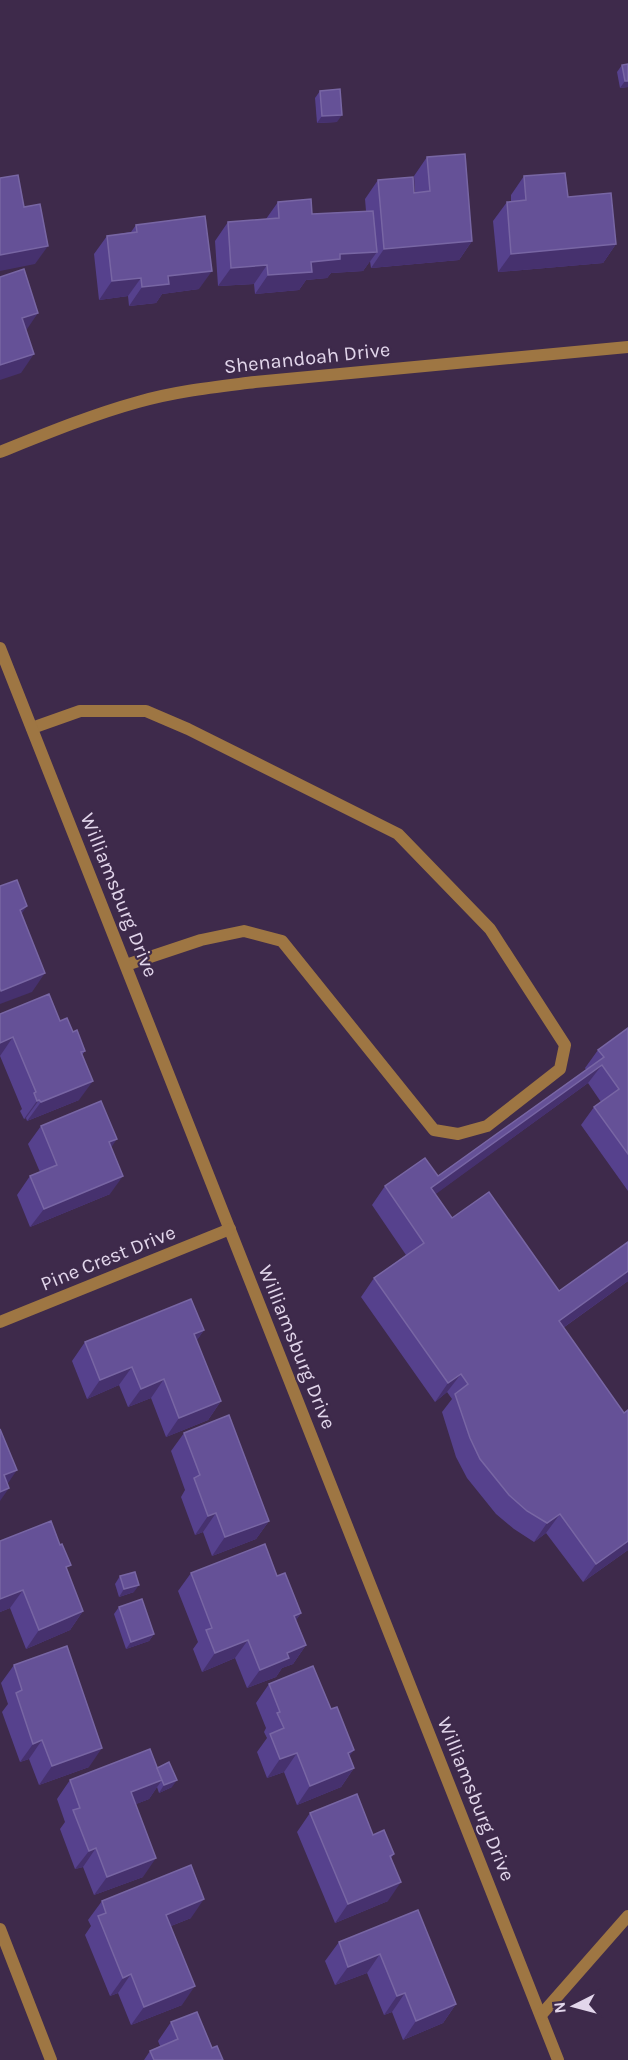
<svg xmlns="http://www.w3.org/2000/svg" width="628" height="2060" font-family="Karla,sans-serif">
	<rect width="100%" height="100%" fill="#3e2a4b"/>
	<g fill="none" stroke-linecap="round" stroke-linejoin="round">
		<path stroke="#9e7643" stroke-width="12" d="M32 728 80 711H146L188 729 398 834 490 929 565 1045 560 1069 487 1126 458 1134 434 1130 282 941 244 931 201 940 126 965"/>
		<g stroke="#9e7643" stroke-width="12">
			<path d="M0 452C45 434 91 415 138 402 176 391 216 387 255 382L628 347"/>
			<path d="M0 648 558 2060"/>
			<path d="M0 1322 230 1229"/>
			<path d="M0 1929 51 2060"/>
			<path d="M541 2015 628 1916"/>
		</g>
	</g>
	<g fill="#56418d">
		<path d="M622 65 628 87 620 88 617 72Z"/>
		<path d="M320 91 337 122 317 123 315 98Z"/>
		<path d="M427 157 472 241 459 260 371 268 370 261 363 271 331 273 327 278 306 280 299 290 255 294 254 284 218 286 215 241 228 222 266 219 278 202 312 214 366 211 365 199 378 180 415 193 414 176Z"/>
		<path d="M524 176 568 197 616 244 603 263 498 272 493 221 507 202H511V195Z"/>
		<path d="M136 225 199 289 162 294 156 303 129 306 128 296 99 300 94 254 107 236 131 232Z"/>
		<path d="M0 1014 73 1032 85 1051 82 1055 79 1100 27 1121 26 1118 24 1119 20 1111 22 1109 0 1056Z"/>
		<path d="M628 1028V1191L581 1125 594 1107 601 1102 588 1083 435 1194 452 1218 559 1291 628 1242V1281L563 1328 624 1413 628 1410V1550L583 1582 546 1533 534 1542 514 1529 496 1514 467 1478 456 1457 442 1412 452 1399 447 1392 435 1402 361 1297 374 1278 406 1255 372 1205 385 1186 438 1176 586 1070 585 1068 598 1050Z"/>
		<path d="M41 1126 111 1148 110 1194 30 1227 17 1195 30 1176 40 1172 28 1144Z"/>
		<path d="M204 1330 196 1341 221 1401 208 1420 166 1437 151 1398 128 1407 119 1385 87 1399 72 1361 85 1342Z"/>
		<path d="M184 1433 269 1521 256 1539 212 1556 203 1532 195 1535 181 1497 185 1490 171 1451Z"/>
		<path d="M0 1541 67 1570 83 1611 70 1630 26 1649 10 1608 0 1612Z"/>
		<path d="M191 1573 277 1576 301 1613 296 1620 306 1645 293 1664 282 1668 276 1677 247 1688 235 1658 202 1672 193 1649 198 1642 178 1591Z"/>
		<path d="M120 1576 134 1592 119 1597 115 1584Z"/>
		<path d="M119 1607 154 1634 149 1641 126 1649 114 1614Z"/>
		<path d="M14 1665 89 1767 39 1785 29 1759 20 1762 2 1712 8 1704 1 1683Z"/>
		<path d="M269 1684 349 1757 354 1768 341 1787 297 1805 284 1772 267 1778 257 1752 267 1738 264 1732 266 1728 256 1703Z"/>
		<path d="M157 1768 172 1787 159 1793 157 1787 149 1799 136 1804 143 1877 94 1895 83 1867 75 1869 60 1829 65 1822 57 1799 70 1780Z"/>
		<path d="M310 1813 373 1835 394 1854 391 1858 388 1901 335 1923 297 1832Z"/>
		<path d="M102 1901 191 1918 171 1926 182 2005 131 2025 118 1993 110 1996 85 1935 91 1926 88 1920Z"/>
		<path d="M418 1910 456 2004 443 2023 403 2040 392 2012 384 2015 367 1973 335 1985 325 1961 339 1942Z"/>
		<path d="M171 2022 212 2048 223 2060H144L150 2051 160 2046 158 2041Z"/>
	</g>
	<g fill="#46316e">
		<path d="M625 81H628V87L620 88Z"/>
		<path d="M342 115 337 122 317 123 322 116Z"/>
		<path d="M472 241 459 260 371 268 384 249Z"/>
		<path d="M616 244 603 263 498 272 511 254Z"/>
		<path d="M48 246 35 264 0 271V255Z"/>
		<path d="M377 252 363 271 331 273 327 278 306 280 299 290 255 294 268 275 340 254Z"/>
		<path d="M267 265 254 284 218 286 231 268Z"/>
		<path d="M212 271 199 289 162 294 156 303 129 306 142 287 168 276Z"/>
		<path d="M141 278 128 296 99 300 112 281Z"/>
		<path d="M38 313 25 332 22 318Z"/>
		<path d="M34 354 21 373 0 380V365Z"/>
		<path d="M27 906 14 925 20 910Z"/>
		<path d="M45 973 32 992 0 1004V992L1 991Z"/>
		<path d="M13 1037 0 1056V1043Z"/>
		<path d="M602 1065 588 1083 418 1207 431 1188Z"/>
		<path d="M93 1081 79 1100 27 1121 41 1102Z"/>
		<path d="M39 1100 26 1118 24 1119 37 1101Z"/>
		<path d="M117 1139 104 1158 109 1142Z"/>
		<path d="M123 1176 110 1194 30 1227 44 1209Z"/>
		<path d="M628 1271V1281L546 1340 559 1321Z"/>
		<path d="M204 1330 191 1349 194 1334Z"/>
		<path d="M132 1367 119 1385 87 1399 100 1380Z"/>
		<path d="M461 1374 447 1392 435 1402 448 1383Z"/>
		<path d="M164 1379 151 1398 128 1407 141 1389Z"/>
		<path d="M221 1401 208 1420 166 1437 179 1418Z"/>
		<path d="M17 1470 4 1489V1475Z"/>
		<path d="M9 1488 0 1501V1492Z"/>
		<path d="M216 1513 203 1532 195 1535 208 1516Z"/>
		<path d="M560 1514 546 1533 534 1542 547 1523Z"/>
		<path d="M269 1521 256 1539 212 1556 225 1537Z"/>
		<path d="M628 1541V1550L583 1582 596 1564Z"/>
		<path d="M139 1585 134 1592 119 1597 124 1589Z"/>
		<path d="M23 1590 10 1608 0 1612V1599Z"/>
		<path d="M83 1611 70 1630 26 1649 39 1630Z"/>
		<path d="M301 1613 288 1632 294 1616Z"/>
		<path d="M154 1634 149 1641 126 1649 131 1642Z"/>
		<path d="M248 1640 235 1658 202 1672 215 1653Z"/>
		<path d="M306 1645 293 1664 282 1668 276 1677 247 1688 260 1670 287 1653Z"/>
		<path d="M42 1740 29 1759 20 1762 33 1744Z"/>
		<path d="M102 1748 89 1767 39 1785 52 1766Z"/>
		<path d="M354 1750 341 1768 348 1753Z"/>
		<path d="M297 1753 284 1772 267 1778 280 1759Z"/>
		<path d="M354 1768 341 1787 297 1805 310 1786Z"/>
		<path d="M162 1780 149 1799 118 1811 131 1792Z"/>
		<path d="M177 1780 172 1787 159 1793 164 1785Z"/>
		<path d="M96 1848 83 1867 75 1869 89 1851Z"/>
		<path d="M156 1858 143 1877 94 1895 107 1877Z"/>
		<path d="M401 1882 388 1901 335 1923 348 1904Z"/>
		<path d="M204 1899 191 1918 153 1933 166 1915Z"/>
		<path d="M380 1954 367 1973 335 1985 348 1967Z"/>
		<path d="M131 1974 118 1993 110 1996 123 1978Z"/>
		<path d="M195 1986 182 2005 131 2025 144 2007Z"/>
		<path d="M405 1993 392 2012 384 2015 397 1996Z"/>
		<path d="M456 2004 443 2023 403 2040 416 2021Z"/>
	</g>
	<g fill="#655197" stroke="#7866a4" stroke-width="1.5">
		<path d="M628 64V81H625L622 65Z"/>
		<path d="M340 89 342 115 322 116 320 91Z"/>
		<path d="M465 154 472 241 384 249 378 180 413 177 414 193 430 191 427 157Z"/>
		<path d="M565 173 568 197 611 193 616 244 511 254 507 202 526 200 524 176Z"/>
		<path d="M18 175 24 207 40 204 48 246 0 255V178Z"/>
		<path d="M311 199 312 214 373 211 377 252 340 254V259L311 262 312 272 268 275 267 265 231 268 228 222 279 218 278 202Z"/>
		<path d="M205 216 212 271 168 276 169 284 142 287 141 278 112 281 107 236 137 232 136 225Z"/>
		<path d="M24 269 38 313 22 318 34 354 0 365V277Z"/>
		<path d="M17 880 27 906 20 910 45 973 1 991 0 988V886Z"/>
		<path d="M49 994 60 1021 67 1018 73 1032 77 1030 85 1051 81 1052 93 1081 41 1102 39 1100 37 1101 34 1093 36 1092 13 1037 0 1043V1014Z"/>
		<path d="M628 1028V1154L594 1107 619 1089 602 1065 431 1188 452 1218 489 1192 559 1291 628 1242V1271L559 1321 624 1413 628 1410V1541L596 1564 560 1514 547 1523 527 1511 509 1495 480 1459 470 1438 455 1394 468 1384 461 1374 448 1383 374 1278 424 1243 385 1186 425 1158 438 1176 604 1057 598 1050Z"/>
		<path d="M101 1101 117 1139 109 1142 123 1176 44 1209 30 1176 57 1165 41 1126Z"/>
		<path d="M191 1299 204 1330 194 1334 221 1401 179 1418 164 1379 141 1389 132 1367 100 1380 85 1342Z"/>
		<path d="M229 1415 269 1521 225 1537 216 1513 208 1516 194 1478 200 1475 184 1433Z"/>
		<path d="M0 1429 17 1470 4 1475 9 1488 0 1492Z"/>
		<path d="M51 1521 60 1545 62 1544 71 1565 66 1567 83 1611 39 1630 23 1590 0 1599V1541Z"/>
		<path d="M265 1544 277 1576 285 1573 301 1613 294 1616 306 1645 287 1653 289 1658 260 1670 248 1640 215 1653 206 1630 212 1628 191 1573Z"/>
		<path d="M135 1572 139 1585 124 1589 120 1576Z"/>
		<path d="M142 1599 154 1634 131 1642 119 1607Z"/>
		<path d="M67 1646 102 1748 52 1766 42 1740 33 1744 16 1693 22 1690 14 1665Z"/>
		<path d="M313 1666 331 1709 337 1707 354 1750 348 1753 354 1768 310 1786 297 1753 280 1759 270 1734 284 1728 277 1713 280 1712 269 1684Z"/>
		<path d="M150 1749 162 1780 131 1792 156 1858 107 1877 96 1848 89 1851 73 1810 80 1808 70 1780Z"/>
		<path d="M169 1762 177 1780 164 1785 157 1768Z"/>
		<path d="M357 1794 373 1835 384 1830 394 1854 390 1856 401 1882 348 1904 310 1813Z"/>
		<path d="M191 1865 204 1899 166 1915 195 1986 144 2007 131 1974 123 1978 98 1916 106 1913 102 1901Z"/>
		<path d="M418 1910 456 2004 416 2021 405 1993 397 1996 380 1954 348 1967 339 1942Z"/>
		<path d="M197 2012 212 2048 217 2046 223 2060H154L150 2051 178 2039 171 2022Z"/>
	</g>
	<g text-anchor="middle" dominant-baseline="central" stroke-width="4.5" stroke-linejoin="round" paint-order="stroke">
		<g font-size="20" fill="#e2d6eb" stroke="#3e2a4b">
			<text transform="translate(307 358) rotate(-6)">Shenandoah Drive</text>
			<text transform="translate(119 895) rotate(68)">Williamsburg Drive</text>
			<text transform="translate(108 1258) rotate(-22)">Pine Crest Drive</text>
			<text transform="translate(297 1347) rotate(68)">Williamsburg Drive</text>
			<text transform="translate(476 1799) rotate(68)">Williamsburg Drive</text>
		</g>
	</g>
	<g transform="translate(574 2006) rotate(264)" stroke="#3e2a4b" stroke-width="4.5" paint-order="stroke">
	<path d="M0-4.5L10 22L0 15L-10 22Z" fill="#e2d6eb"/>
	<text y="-9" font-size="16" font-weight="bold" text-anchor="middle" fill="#e2d6eb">N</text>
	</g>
</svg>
